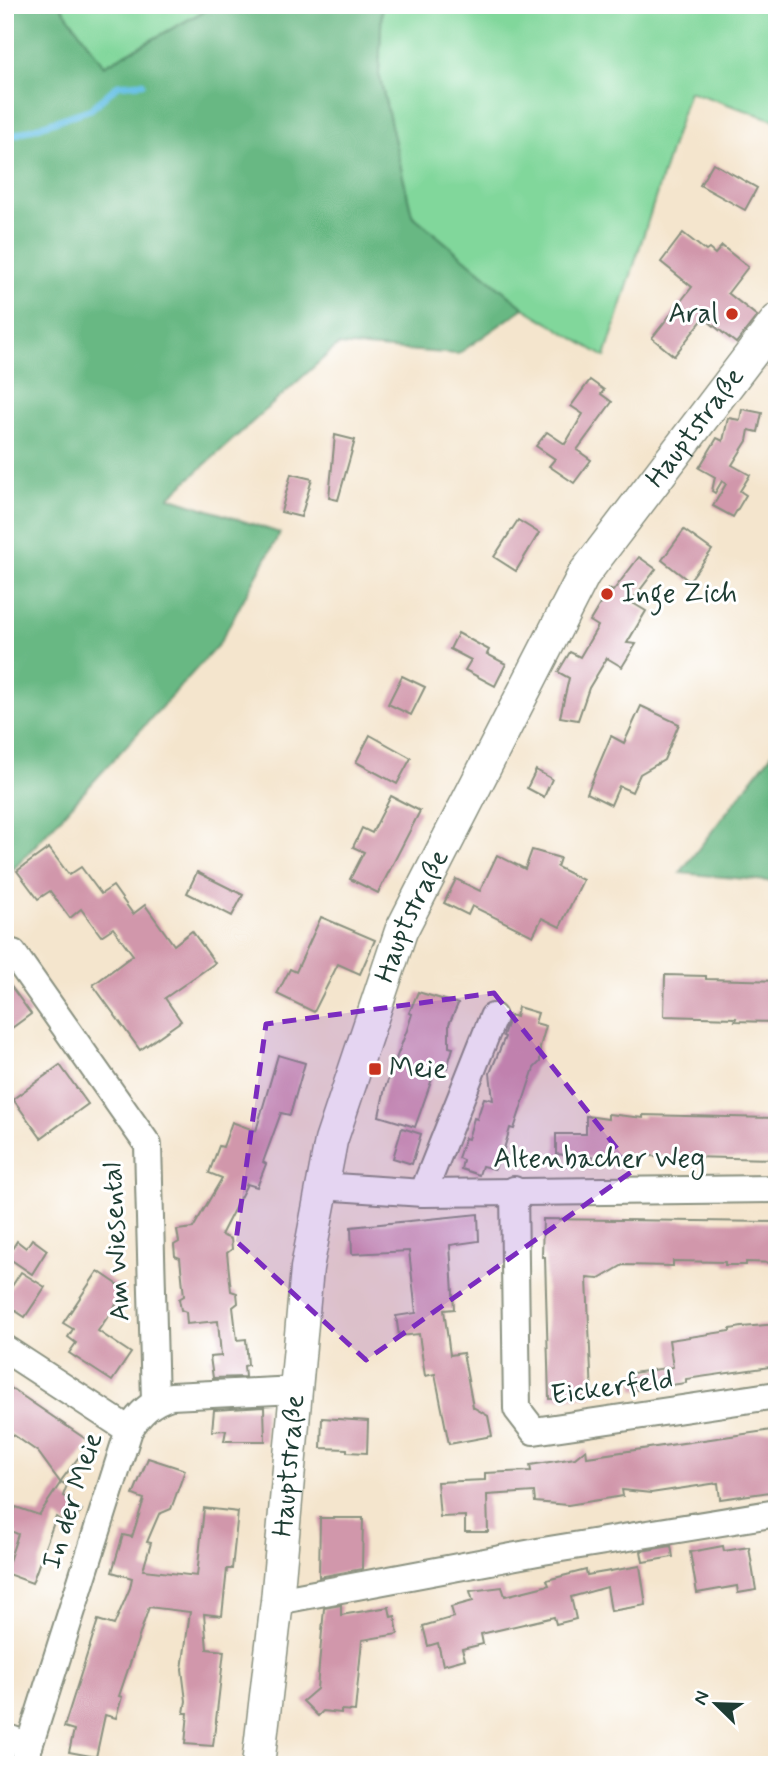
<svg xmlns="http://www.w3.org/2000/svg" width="782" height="1770" font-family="Mynerve,sans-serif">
	<rect width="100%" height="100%" fill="#fff"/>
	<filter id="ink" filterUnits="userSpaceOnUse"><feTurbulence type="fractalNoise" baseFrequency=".0143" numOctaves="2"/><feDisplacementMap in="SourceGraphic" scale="14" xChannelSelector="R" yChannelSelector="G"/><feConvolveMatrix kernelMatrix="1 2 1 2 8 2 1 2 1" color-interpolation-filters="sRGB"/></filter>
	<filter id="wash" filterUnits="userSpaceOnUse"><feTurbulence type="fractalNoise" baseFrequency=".00686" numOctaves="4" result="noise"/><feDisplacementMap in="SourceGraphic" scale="28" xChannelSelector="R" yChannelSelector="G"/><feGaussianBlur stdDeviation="1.57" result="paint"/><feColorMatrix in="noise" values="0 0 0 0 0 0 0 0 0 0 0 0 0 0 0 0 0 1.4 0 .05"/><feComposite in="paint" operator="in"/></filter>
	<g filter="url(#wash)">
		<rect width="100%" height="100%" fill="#f4e5cd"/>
		<g fill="#81d79b" stroke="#508a68" stroke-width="2">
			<path d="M60 5H215L104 66Z"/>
			<path d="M382 5H777V121L689 91 605 357 524 308 412 215 379 74Z"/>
		</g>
		<g fill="#68b883" stroke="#447a5c" stroke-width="2">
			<path d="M5 5H60L104 66 215 5H382L379 74 412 215 524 308 458 354 338 345 169 497 280 533 219 644 11 872H5Z"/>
			<path d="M777 747V882L680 873Z"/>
		</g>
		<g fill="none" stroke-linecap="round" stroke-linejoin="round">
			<path stroke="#6ac2e7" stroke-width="7" d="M5 138 91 109 118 85 142 83"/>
		</g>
		<g id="blocks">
			<g fill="#d197ab">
				<path d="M713 163 757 188 745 210 700 185Z"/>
				<path d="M683 233 706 251 709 249 715 254 722 246 748 267 728 293 757 316 736 343 704 318 674 356 652 338 692 287 661 262Z"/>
				<path d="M590 380 604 390 601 394 612 402 577 450 591 460 574 483 549 466 555 459 536 446 547 432 565 444 583 414 571 406Z"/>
				<path d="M742 409 762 413 758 432 749 430 747 441 732 465 750 475 740 491 746 495 733 517 713 506 726 484 722 481 715 493 712 491 715 477 699 468 717 438 723 441 728 418 740 420Z"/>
				<path d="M335 435 355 440 338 500 329 498Z"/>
				<path d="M291 474 312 479 301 517 281 512Z"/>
				<path d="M518 520 539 533 516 571 494 557Z"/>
				<path d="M684 530 712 550 689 581 662 560Z"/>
				<path d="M639 557 656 569 631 602 646 611 627 643 636 644 622 667 607 658 589 688 578 720 560 717 569 678 558 672 570 652 580 657 598 626 590 621 609 589 613 591Z"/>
				<path d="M458 633 489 650 487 654 506 664 495 686 465 670 471 660 450 649Z"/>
				<path d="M402 676 425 687 411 715 388 704Z"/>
				<path d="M641 706 679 724 664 760 640 774 632 792 619 786 611 805 587 793 611 736 624 743Z"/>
				<path d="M370 735 411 758 397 784 356 762Z"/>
				<path d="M536 770 552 779 544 797 527 788Z"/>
				<path d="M391 796 420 811 378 893 350 879 364 852 353 847 362 828 372 833Z"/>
				<path d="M49 848 69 875 81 867 101 894 113 886 133 914 145 905 174 945 192 931 215 963 165 998 181 1021 140 1050 93 985 133 955 113 928 101 936 81 909 70 918 50 891 38 899 17 871Z"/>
				<path d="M532 850 560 858 557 867 583 880 560 927 542 918 533 936 472 906 468 915 444 903 456 879 480 891 497 855 525 869Z"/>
				<path d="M197 872 243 895 232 916 187 893Z"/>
				<path d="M321 917 375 940 360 974 338 964 314 1012 277 994 290 969 296 972Z"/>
				<path d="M665 975 706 976V979L777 981 776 1022 735 1021 736 1018 664 1016Z"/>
				<path d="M5 978 31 1014 5 1033Z"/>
				<path d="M418 992 458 1004 449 1024V1047L453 1048 447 1068 437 1065 415 1127 379 1116 385 1088 407 1030 412 1014 409 1013Z"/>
				<path d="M518 1007 538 1013 535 1023 546 1026 540 1047V1062L534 1068 514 1129 510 1128 504 1149 501 1148 495 1169 482 1166 479 1175 461 1169 463 1160 458 1158 465 1138 468 1139 474 1118 477 1119 484 1098 493 1100 490 1073 505 1037 503 1036 510 1015 516 1017Z"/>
				<path d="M278 1055 305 1063 290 1115 281 1113 263 1162 266 1164 257 1187 247 1184 221 1235 231 1239 232 1249 227 1253 231 1291 237 1293 238 1303 233 1307 237 1340 246 1339 248 1365 244 1366 245 1377 213 1378 210 1357 221 1356 218 1321 187 1324 186 1312 181 1310 179 1299 184 1296 180 1258 175 1256 174 1245 179 1242 177 1230 193 1228 222 1178 209 1173 219 1146 223 1147 232 1122 256 1131Z"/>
				<path d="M60 1065 88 1104 41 1138 13 1099Z"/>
				<path d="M608 1114 643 1118V1115L777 1118V1159L608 1155 611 1159 556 1154V1134H586V1116L608 1119Z"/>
				<path d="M402 1128 421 1134 412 1164 393 1158Z"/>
				<path d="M478 1214 479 1241 450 1245 454 1309 444 1310 450 1355 463 1353 473 1407 488 1416 492 1436 449 1444 435 1374 425 1376 419 1334 399 1336 396 1316 416 1313 409 1251 352 1254 351 1227Z"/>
				<path d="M543 1219 777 1222V1263L746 1262V1265H725V1262L673 1261V1266L623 1265 599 1279 587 1278 592 1397 549 1399 545 1257H542Z"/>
				<path d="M32 1239 47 1250 32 1274 7 1257 17 1241 26 1248Z"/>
				<path d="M98 1271 126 1290 98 1331 131 1353 112 1381 69 1353 76 1343 68 1337 73 1329 63 1323Z"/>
				<path d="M21 1272 45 1287 25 1317 5 1304V1297Z"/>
				<path d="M777 1324V1366L686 1379V1383L634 1390 632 1373 673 1367 669 1340 730 1331V1329L742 1327Z"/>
				<path d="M5 1384 90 1442 60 1482 38 1452 5 1429Z"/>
				<path d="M264 1407 265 1441H224L226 1430 212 1431 214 1410Z"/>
				<path d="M322 1418 368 1421 367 1453 347 1452V1449L321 1448Z"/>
				<path d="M772 1430 777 1461V1491L720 1499 718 1483 651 1493 622 1490 623 1496 568 1505 535 1502 534 1492 487 1495 488 1532H465V1516L440 1517 437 1482 485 1480V1473L531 1471 530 1465 575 1458 586 1449 587 1457Z"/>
				<path d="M148 1458 185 1470 171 1509 159 1514 147 1542 151 1543 143 1570 197 1576 204 1508 238 1512 232 1569H227L222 1616 204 1614 207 1649 224 1651 213 1746 185 1744 188 1713H184L186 1701 182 1669 190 1612 149 1607 119 1696 122 1697 116 1718 105 1715 96 1757 69 1752 74 1730 64 1727 98 1620 114 1625 130 1588 132 1578 112 1572 123 1535 132 1537 144 1499 133 1495Z"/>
				<path d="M61 1482 67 1485 63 1496 82 1510 70 1526 56 1517 32 1583 5 1573 18 1534 8 1530 16 1507 39 1515Z"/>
				<path d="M320 1518H363L362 1569 319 1577Z"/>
				<path d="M671 1546 673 1557 643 1562 641 1551Z"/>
				<path d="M723 1546 724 1551 749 1547 756 1590 738 1593 737 1586 697 1593 690 1552Z"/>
				<path d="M640 1566 646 1605 611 1611 607 1587 571 1597 576 1619 556 1624 554 1617 481 1634 483 1644 462 1649 465 1659 443 1665 438 1643 428 1646 423 1626 454 1617 451 1607 473 1601 470 1591 502 1587 505 1596 549 1585 547 1580 586 1570 587 1575Z"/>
				<path d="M341 1605V1615L389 1607 391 1617 395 1616 398 1634 362 1640 355 1711 341 1710V1713L323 1711 318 1716 303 1701 317 1689 324 1608Z"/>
			</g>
		</g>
	</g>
	<g filter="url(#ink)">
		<use href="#blocks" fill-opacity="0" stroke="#8a9180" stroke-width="2"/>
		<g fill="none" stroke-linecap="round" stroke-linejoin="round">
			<g stroke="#8a9180" stroke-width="30">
				<g id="minor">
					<path d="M13 953 148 1145 155 1401"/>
					<path d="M321 1186 423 1193 777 1189"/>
					<path d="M514 1190 517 1409 534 1431 777 1395"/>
					<path d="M423 1193 493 1017"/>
					<path d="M5 1349 129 1430"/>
					<path d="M277 1601 543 1551 777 1513"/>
					<path d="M5 1737 29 1746"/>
					<path d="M23 1765 129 1430C140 1413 151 1402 171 1396L296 1390"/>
				</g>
			</g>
			<g stroke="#8a9180" stroke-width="35">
				<g id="major">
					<path id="s1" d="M258 1765 277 1601 307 1268 331 1141 401 931 584 574 777 320"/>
				</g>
			</g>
			<use href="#minor" stroke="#fff" stroke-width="26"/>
			<use href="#major" stroke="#fff" stroke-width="32"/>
		</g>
	</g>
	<path fill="#7b2cbf" fill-opacity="0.2" stroke="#7b2cbf" stroke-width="5" stroke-dasharray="14 9" stroke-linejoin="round" d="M494 993 634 1170 366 1360 236 1241 266 1024Z"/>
	<g fill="#c8321e" stroke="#fff" stroke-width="2.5">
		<circle cx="732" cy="314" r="7"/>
		<circle cx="607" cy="594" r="7"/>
		<rect x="368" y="1062" width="14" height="14" rx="3.5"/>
	</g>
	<g text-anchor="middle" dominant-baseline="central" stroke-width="6" stroke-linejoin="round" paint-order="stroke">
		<g font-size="28" fill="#1f3d34" stroke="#fff" text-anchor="start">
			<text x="718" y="314" text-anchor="end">Aral</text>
			<text x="621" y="594">Inge Zich</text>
			<text x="389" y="1069">Meie</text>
		</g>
		<g font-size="28" fill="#1f3d34" stroke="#fff">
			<text stroke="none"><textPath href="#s1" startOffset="1435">Hauptstraße</textPath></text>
			<text stroke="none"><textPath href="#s1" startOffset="868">Hauptstraße</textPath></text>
			<text x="599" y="1159">Altenbacher Weg</text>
			<text transform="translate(117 1242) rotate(-93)">Am Wiesental</text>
			<text transform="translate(612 1388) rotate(-8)">Eickerfeld</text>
			<text stroke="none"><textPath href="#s1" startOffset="301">Hauptstraße</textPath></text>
			<text transform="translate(73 1501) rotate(-72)">In der Meie</text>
		</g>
	</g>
	<rect width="782" height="1770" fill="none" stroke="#fff" stroke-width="28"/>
	<g transform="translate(716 1704) rotate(293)" stroke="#ffffff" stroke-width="5" paint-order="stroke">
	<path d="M0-5L12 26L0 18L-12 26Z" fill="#1f3d34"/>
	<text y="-10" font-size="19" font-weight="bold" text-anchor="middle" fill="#1f3d34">N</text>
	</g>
</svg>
